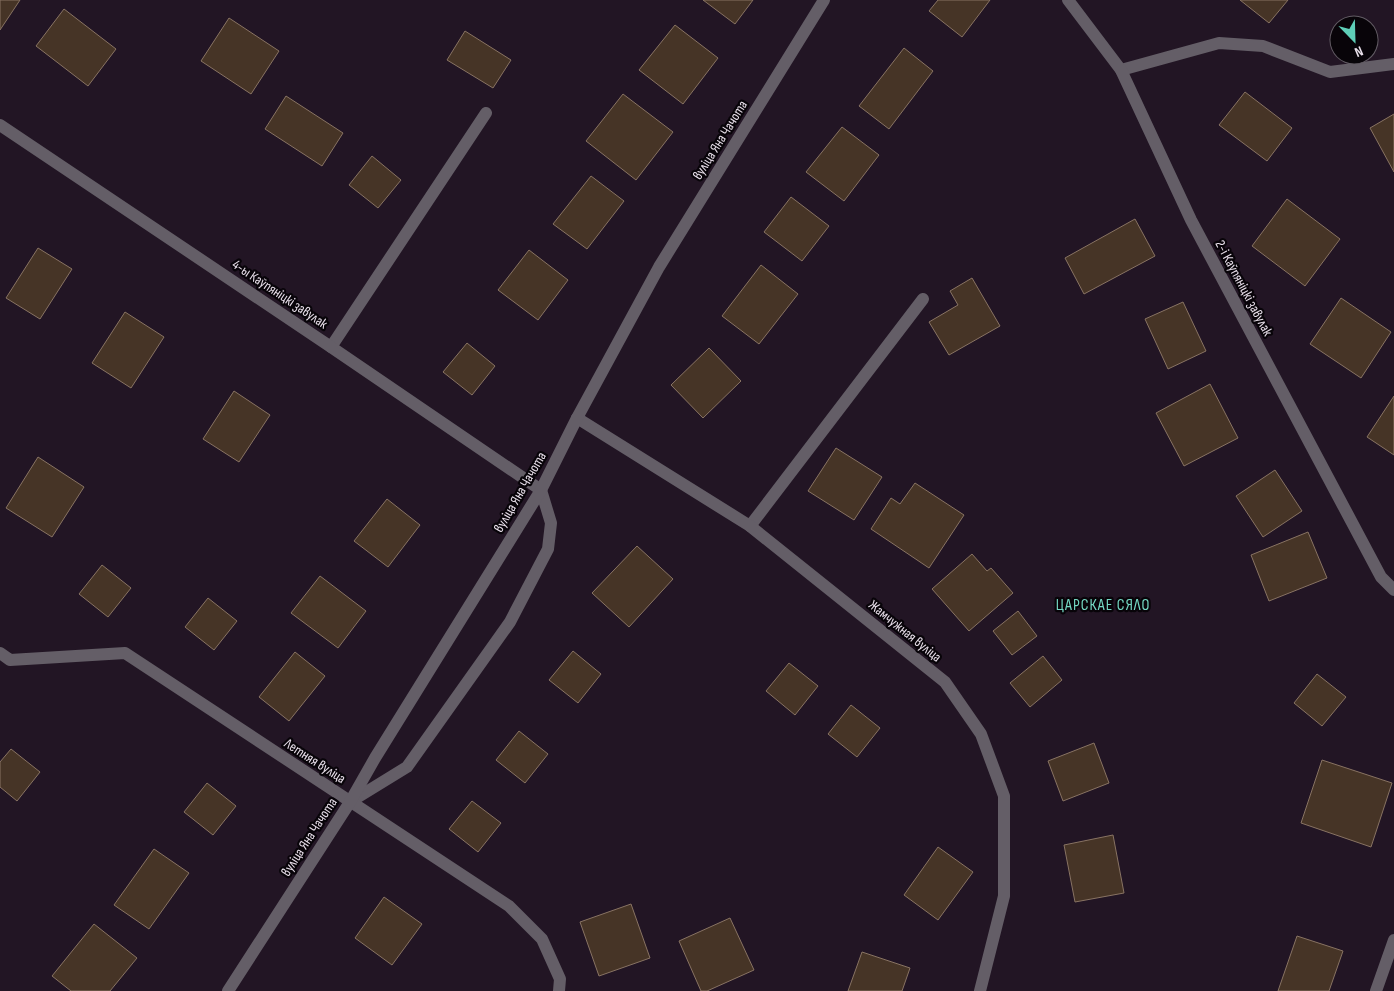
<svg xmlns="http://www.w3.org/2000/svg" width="1394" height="991" font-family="'Sofia Sans Condensed',sans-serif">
	<rect width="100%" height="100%" fill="#221524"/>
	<g fill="#463426" stroke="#887363">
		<path d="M0 0H20L0 30Z"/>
		<path d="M703 0H753L735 24Z"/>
		<path d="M938 0H990L962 37 929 11Z"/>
		<path d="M1240 0H1288L1269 23Z"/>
		<path d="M64 9 116 49 88 86 36 46Z"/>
		<path d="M229 18 279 51 251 94 201 61Z"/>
		<path d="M675 25 718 58 683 104 639 70Z"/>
		<path d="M465 31 511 60 493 88 447 60Z"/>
		<path d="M904 48 933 71 889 129 859 106Z"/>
		<path d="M1245 92 1292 128 1267 161 1219 125Z"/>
		<path d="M623 94 673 132 636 180 586 141Z"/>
		<path d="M286 96 343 133 322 166 265 129Z"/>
		<path d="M1394 114V172L1370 128Z"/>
		<path d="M842 127 879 155 844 201 806 172Z"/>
		<path d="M372 156 401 180 378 208 349 185Z"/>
		<path d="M591 176 624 201 587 249 553 224Z"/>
		<path d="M791 197 829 226 802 261 764 232Z"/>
		<path d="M1287 199 1340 239 1305 286 1252 246Z"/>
		<path d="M1135 219 1155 256 1084 294 1065 258Z"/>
		<path d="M38 248 72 269 40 319 6 298Z"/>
		<path d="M529 250 568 280 538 320 498 290Z"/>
		<path d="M761 265 798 294 759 344 722 316Z"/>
		<path d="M972 278 1000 326 949 355 929 322 958 305 950 291Z"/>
		<path d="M1341 298 1391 332 1361 378 1310 344Z"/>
		<path d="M1183 302 1206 351 1168 369 1145 319Z"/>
		<path d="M125 312 164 337 131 388 92 363Z"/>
		<path d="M467 343 495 366 472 395 443 372Z"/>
		<path d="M709 348 741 381 703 418 671 385Z"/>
		<path d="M1210 384 1238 438 1184 466 1156 413Z"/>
		<path d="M234 391 270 415 239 462 203 439Z"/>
		<path d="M1394 396V455L1367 437Z"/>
		<path d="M836 448 882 477 854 520 808 491Z"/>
		<path d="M38 457 84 487 52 537 6 508Z"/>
		<path d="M1275 470 1302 511 1263 537 1236 496Z"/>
		<path d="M915 483 964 515 929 568 871 529 891 498 900 504Z"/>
		<path d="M387 499 420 525 388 567 354 541Z"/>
		<path d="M1308 532 1327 578 1269 601 1251 555Z"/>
		<path d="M637 546 673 579 629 627 592 593Z"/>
		<path d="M972 554 987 571 991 568 1013 593 969 631 932 589Z"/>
		<path d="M102 565 131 588 108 617 79 594Z"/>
		<path d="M320 576 366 611 338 648 291 613Z"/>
		<path d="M208 598 237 621 214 650 185 627Z"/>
		<path d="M1018 611 1037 636 1012 655 993 631Z"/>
		<path d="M573 651 601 674 578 703 549 680Z"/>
		<path d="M295 652 325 676 289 721 259 697Z"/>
		<path d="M1043 656 1062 680 1030 707 1010 683Z"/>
		<path d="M789 663 818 686 795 715 766 691Z"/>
		<path d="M1317 674 1346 697 1322 726 1294 703Z"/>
		<path d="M851 705 880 728 857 757 828 734Z"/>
		<path d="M519 731 548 754 525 783 496 760Z"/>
		<path d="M1094 743 1109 783 1063 801 1048 761Z"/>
		<path d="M11 749 40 772 17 801 0 787V762Z"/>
		<path d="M1322 760 1392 783 1371 847 1301 823Z"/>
		<path d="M207 783 236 806 213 835 184 812Z"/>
		<path d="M472 801 501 823 478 852 449 829Z"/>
		<path d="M1113 835 1124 893 1075 902 1064 845Z"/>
		<path d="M938 847 973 872 938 920 904 895Z"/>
		<path d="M154 849 189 873 149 929 114 905Z"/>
		<path d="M384 897 422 924 392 965 355 938Z"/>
		<path d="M631 904 650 958 599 976 580 922Z"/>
		<path d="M730 918 754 970 707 991H701L679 941Z"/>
		<path d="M94 924 137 958 110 991H71L52 976Z"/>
		<path d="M1297 936 1343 951 1329 991H1278Z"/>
		<path d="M862 952 910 968 902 991H848Z"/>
	</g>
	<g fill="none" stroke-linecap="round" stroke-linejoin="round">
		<g stroke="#645e67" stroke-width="12">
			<path d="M1121 70 1219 43 1263 46 1330 72 1394 64"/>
			<path d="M331 347 486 113"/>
			<path d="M750 526 923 299"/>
			<path d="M350 802 407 767 510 622 548 549 551 523 541 490"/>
		</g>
		<g stroke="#645e67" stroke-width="12">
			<path d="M1068 0 1121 70 1191 220 1381 577 1394 590"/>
			<path d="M0 125 331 347 541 490"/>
			<path d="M577 418 750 526 945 682 981 734 1004 796V896L980 991"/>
			<path d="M0 653 10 660 125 653 509 906 542 939 560 979 559 991"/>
			<path d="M228 991 350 802 375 758 541 490 577 418 659 267 824 0"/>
			<path d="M1376 991 1394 940"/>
		</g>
	</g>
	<g text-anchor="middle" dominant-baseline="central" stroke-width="4.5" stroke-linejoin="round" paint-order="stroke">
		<g font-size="14" fill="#eae1ec" stroke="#080409">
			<text transform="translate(720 140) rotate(-58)">вуліца Яна Чачота</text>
			<text transform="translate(1244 288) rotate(62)">2-і Каўпяніцкі завулак</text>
			<text transform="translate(280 294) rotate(34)">4-ы Каўпяніцкі завулак</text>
			<text transform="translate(520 492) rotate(-60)">вуліца Яна Чачота</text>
			<text transform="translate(905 631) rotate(39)">Жамчужная вуліца</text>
			<text transform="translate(315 761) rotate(33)">Летняя вуліца</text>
			<text transform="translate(309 837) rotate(-57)">вуліца Яна Чачота</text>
		</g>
		<g font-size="16" letter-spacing="1" fill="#75d9c4" stroke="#080409">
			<text x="1103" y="605">ЦАРСКАЕ СЯЛО</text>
		</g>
	</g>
	<g transform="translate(1354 40) rotate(157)"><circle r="24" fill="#080409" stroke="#625c64"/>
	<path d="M0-4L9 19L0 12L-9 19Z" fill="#5eceb8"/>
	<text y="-8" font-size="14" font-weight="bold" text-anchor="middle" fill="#eae1ec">N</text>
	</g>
</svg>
